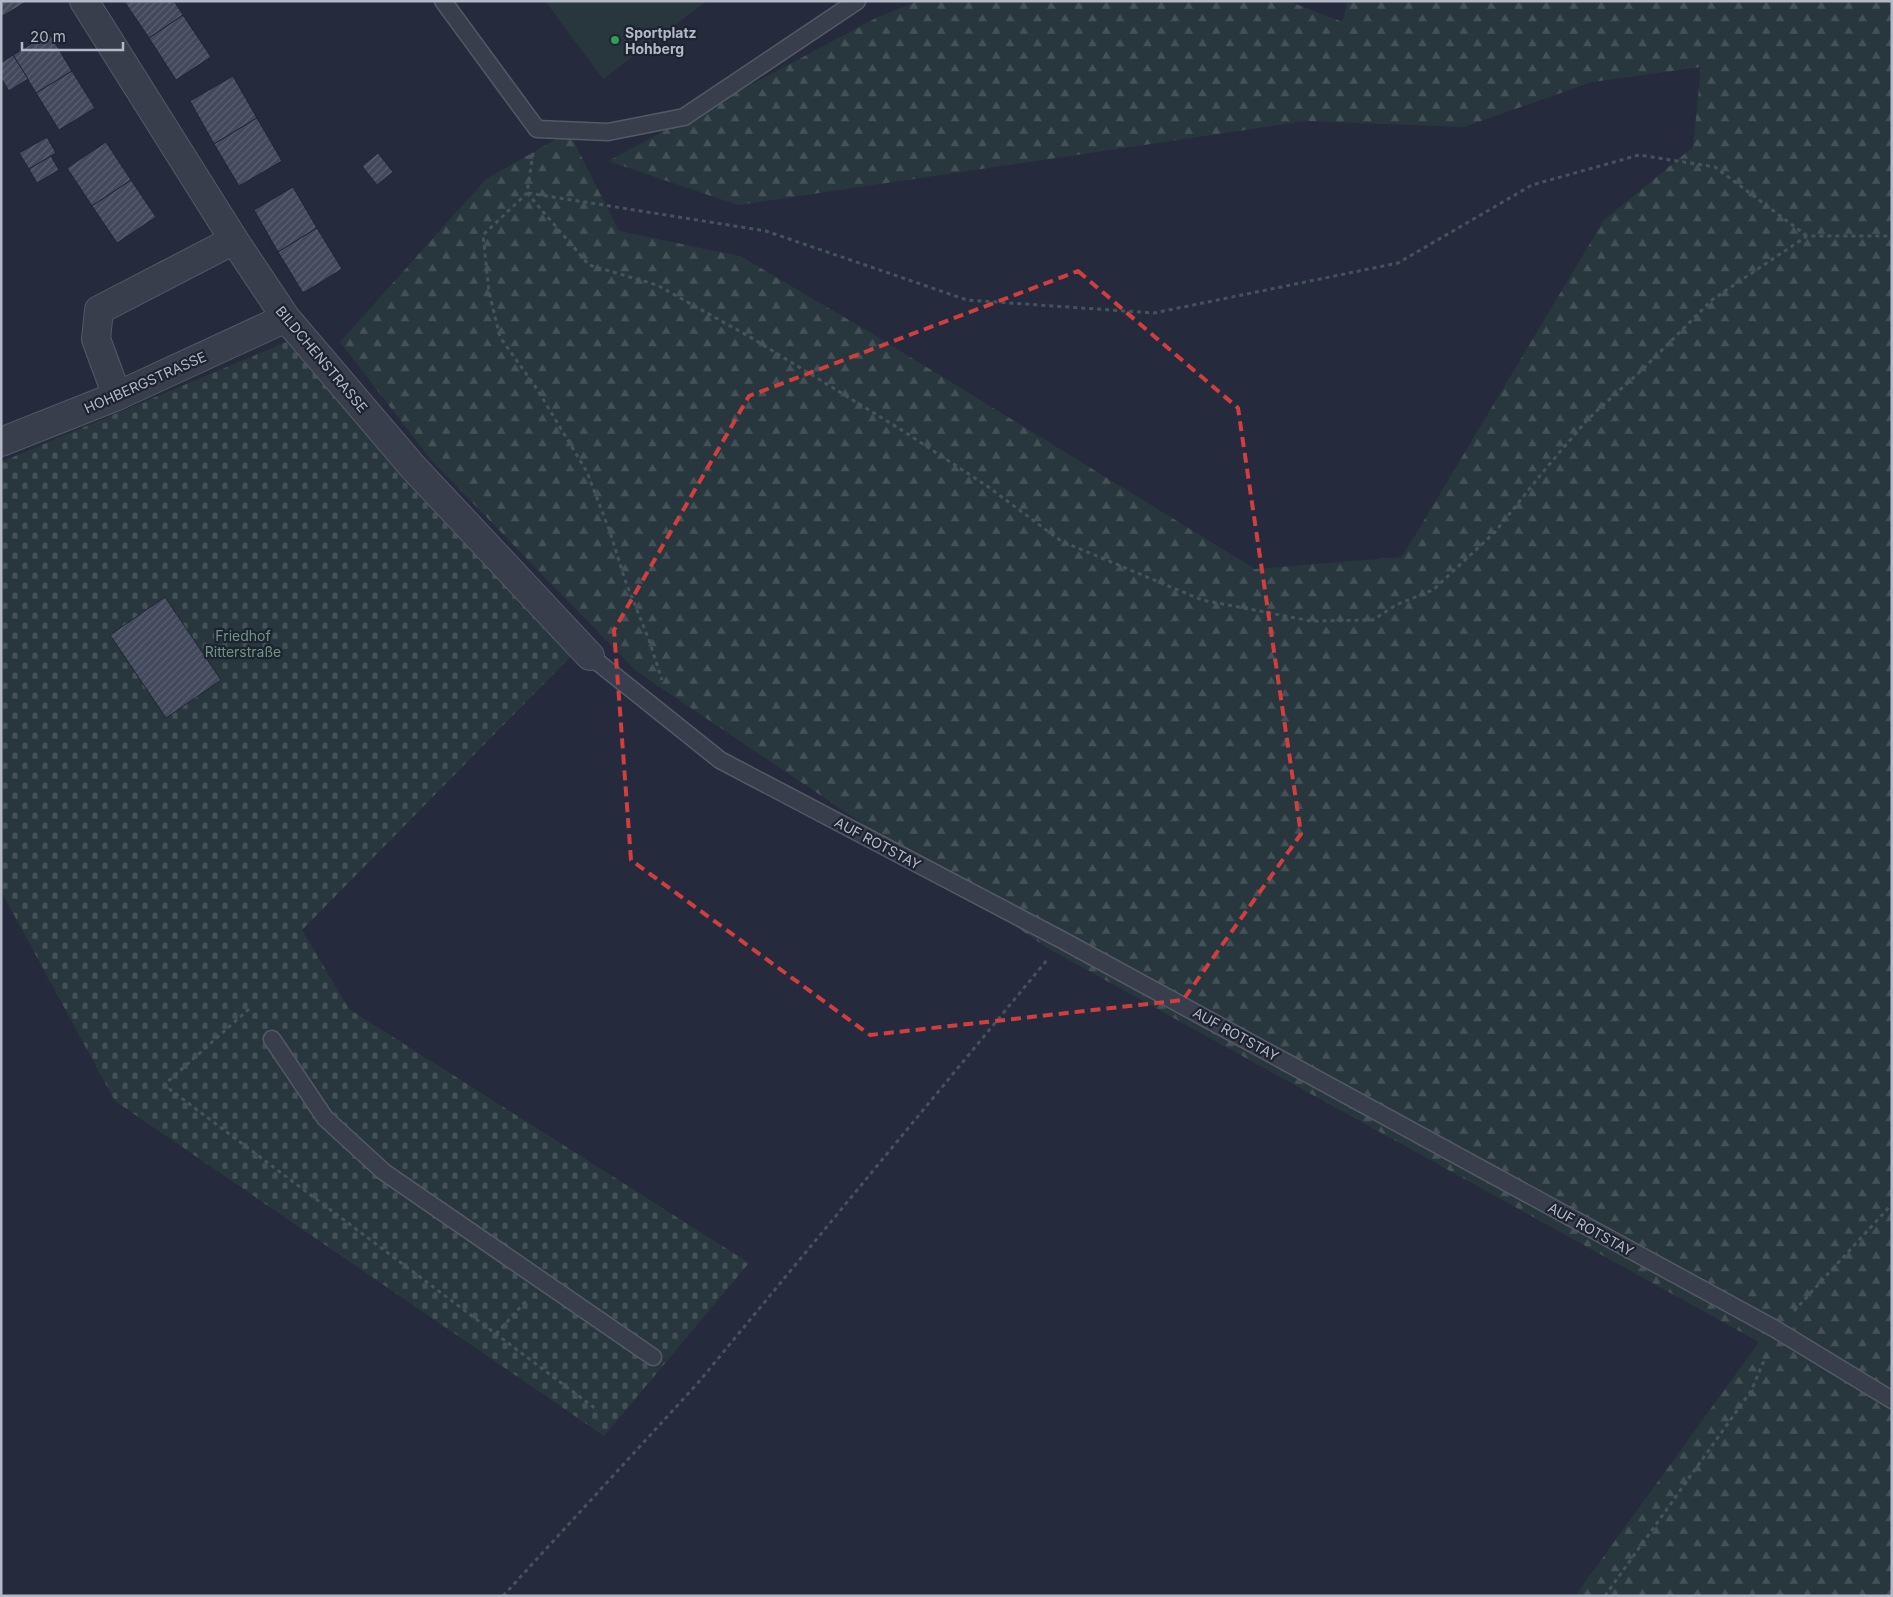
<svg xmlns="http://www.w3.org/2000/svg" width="1893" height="1597" font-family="Inter,sans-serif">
	<defs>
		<pattern id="forest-firs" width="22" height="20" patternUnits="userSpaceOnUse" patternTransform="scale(1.25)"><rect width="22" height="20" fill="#27373d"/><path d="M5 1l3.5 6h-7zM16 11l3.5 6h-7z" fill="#445258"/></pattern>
		<pattern id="cemetery-stones" width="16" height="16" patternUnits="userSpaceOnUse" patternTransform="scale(1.25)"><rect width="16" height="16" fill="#27373d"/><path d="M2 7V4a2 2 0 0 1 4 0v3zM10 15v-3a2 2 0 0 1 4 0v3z" fill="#445258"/></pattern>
		<pattern id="building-hatch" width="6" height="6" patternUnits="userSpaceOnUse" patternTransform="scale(1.25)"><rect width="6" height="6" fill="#41495b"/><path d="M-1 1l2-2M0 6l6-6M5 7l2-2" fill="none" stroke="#5a6171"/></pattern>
	</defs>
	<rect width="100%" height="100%" fill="#252b3c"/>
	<path fill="url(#forest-firs)" d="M918 1H1288L1343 22 1348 1H1892V1596H1575L1759 1342 1049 949 636 671 432 461 340 342 486 179 569 132 619 231 740 256 871 333 1255 569 1402 557 1604 220 1693 147 1701 67 1592 82 1464 127 1306 121 738 205 608 161 876 18Z"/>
	<path fill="url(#cemetery-stones)" d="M298 337 573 654 302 930 349 1009 749 1263 604 1436 115 1101 1 891V462Z"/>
	<path fill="#27373d" d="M545 1H707L603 79Z"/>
	<g fill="url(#building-hatch)" stroke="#202533">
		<path d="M1 1H28L1 17Z"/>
		<path d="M124 1H174L183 15 149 38Z"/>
		<path d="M183 15 211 57 176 80 149 38Z"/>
		<path d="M49 33 72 71 36 93 13 55Z"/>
		<path d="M13 55 28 79 9 91 1 78V63Z"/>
		<path d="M72 71 95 108 59 130 36 93Z"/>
		<path d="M233 76 257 118 214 144 190 101Z"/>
		<path d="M257 118 282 161 239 186 214 144Z"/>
		<path d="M47 137 56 153 29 169 19 153Z"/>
		<path d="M106 142 131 180 92 206 67 168Z"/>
		<path d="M378 153 393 172 377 185 362 166Z"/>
		<path d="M51 156 59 170 37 183 29 169Z"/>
		<path d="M131 180 156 217 117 243 92 206Z"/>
		<path d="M293 187 317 228 278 252 254 210Z"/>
		<path d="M317 228 342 269 303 293 278 252Z"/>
		<path d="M165 597 221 680 166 718 110 635Z"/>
	</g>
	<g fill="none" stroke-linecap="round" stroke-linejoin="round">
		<g stroke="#545967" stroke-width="19">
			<g id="lane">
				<path d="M443 1 537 129 608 132 684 117 857 1"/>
				<path d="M590 656 720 760 1064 941 1777 1330 1892 1400"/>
				<path d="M272 1039 325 1118 384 1172 653 1357"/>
			</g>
		</g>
		<g stroke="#545967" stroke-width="30">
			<g id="street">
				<path d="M84 1 234 240 286 318 412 466 590 656"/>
				<path d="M117 396 96 339 99 310 234 240"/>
				<path d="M1 442 117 396 286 318"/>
			</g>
		</g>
		<g stroke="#45545a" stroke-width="3" stroke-dasharray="4 4" stroke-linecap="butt">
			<path d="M533 153 527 193 483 235 489 292 500 337 537 389 587 472 610 532 625 580 649 640 662 680"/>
			<path d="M527 193 589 265 657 285 750 337 900 429 987 486 1061 541 1202 600 1311 621 1373 620 1396 605 1433 590 1495 532 1547 467 1588 419 1644 368 1713 299 1807 236H1892"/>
			<path d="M528 193 766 231 967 300 1154 313 1398 263 1532 185 1639 155 1715 167 1807 236"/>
			<path d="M249 1009 164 1085 596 1409"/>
			<path d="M1794 1311 1892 1204"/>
			<path d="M496 1334 526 1301"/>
			<path d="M503 1596 697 1384 1047 960"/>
			<path d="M1605 1596 1751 1391 1767 1354"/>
		</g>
		<use href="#lane" stroke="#393e4c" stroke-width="16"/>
		<use href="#street" stroke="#393e4c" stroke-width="28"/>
	</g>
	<path fill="none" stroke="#d13e40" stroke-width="4" stroke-dasharray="10 6" stroke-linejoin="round" d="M1078 271 1238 408 1301 834 1183 1000 870 1035 631 860 614 630 749 396Z"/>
	<circle fill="#2e9e5b" stroke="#1e2331" stroke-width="2" cx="615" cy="40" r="5"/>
	<g text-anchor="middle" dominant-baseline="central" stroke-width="4.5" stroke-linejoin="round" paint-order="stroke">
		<g font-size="14" font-weight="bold" fill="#b4b9c7" stroke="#1e2331" text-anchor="start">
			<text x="625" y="32">Sportplatz<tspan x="625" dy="16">Hohberg</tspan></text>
		</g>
		<g font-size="14" fill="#b4b9c7" stroke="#1e2331">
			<text transform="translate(322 359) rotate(50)">BILDCHENSTRASSE</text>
			<text transform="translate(145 382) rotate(-24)">HOHBERGSTRASSE</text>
			<text transform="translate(878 843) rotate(28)">AUF ROTSTAY</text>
			<text transform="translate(1236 1034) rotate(29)">AUF ROTSTAY</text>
			<text transform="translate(1591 1229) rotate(29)">AUF ROTSTAY</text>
		</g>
		<g font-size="14" fill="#6d977d" stroke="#1e2331">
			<text x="243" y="635">Friedhof<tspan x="243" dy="16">Ritterstraße</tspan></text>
		</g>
	</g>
	<rect width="1893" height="1597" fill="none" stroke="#b4b9c7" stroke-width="5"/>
	<path d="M22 42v8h101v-8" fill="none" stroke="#b4b9c7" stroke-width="2.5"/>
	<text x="30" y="42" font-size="15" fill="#b4b9c7" stroke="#1e2331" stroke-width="4" paint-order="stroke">20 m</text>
</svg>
